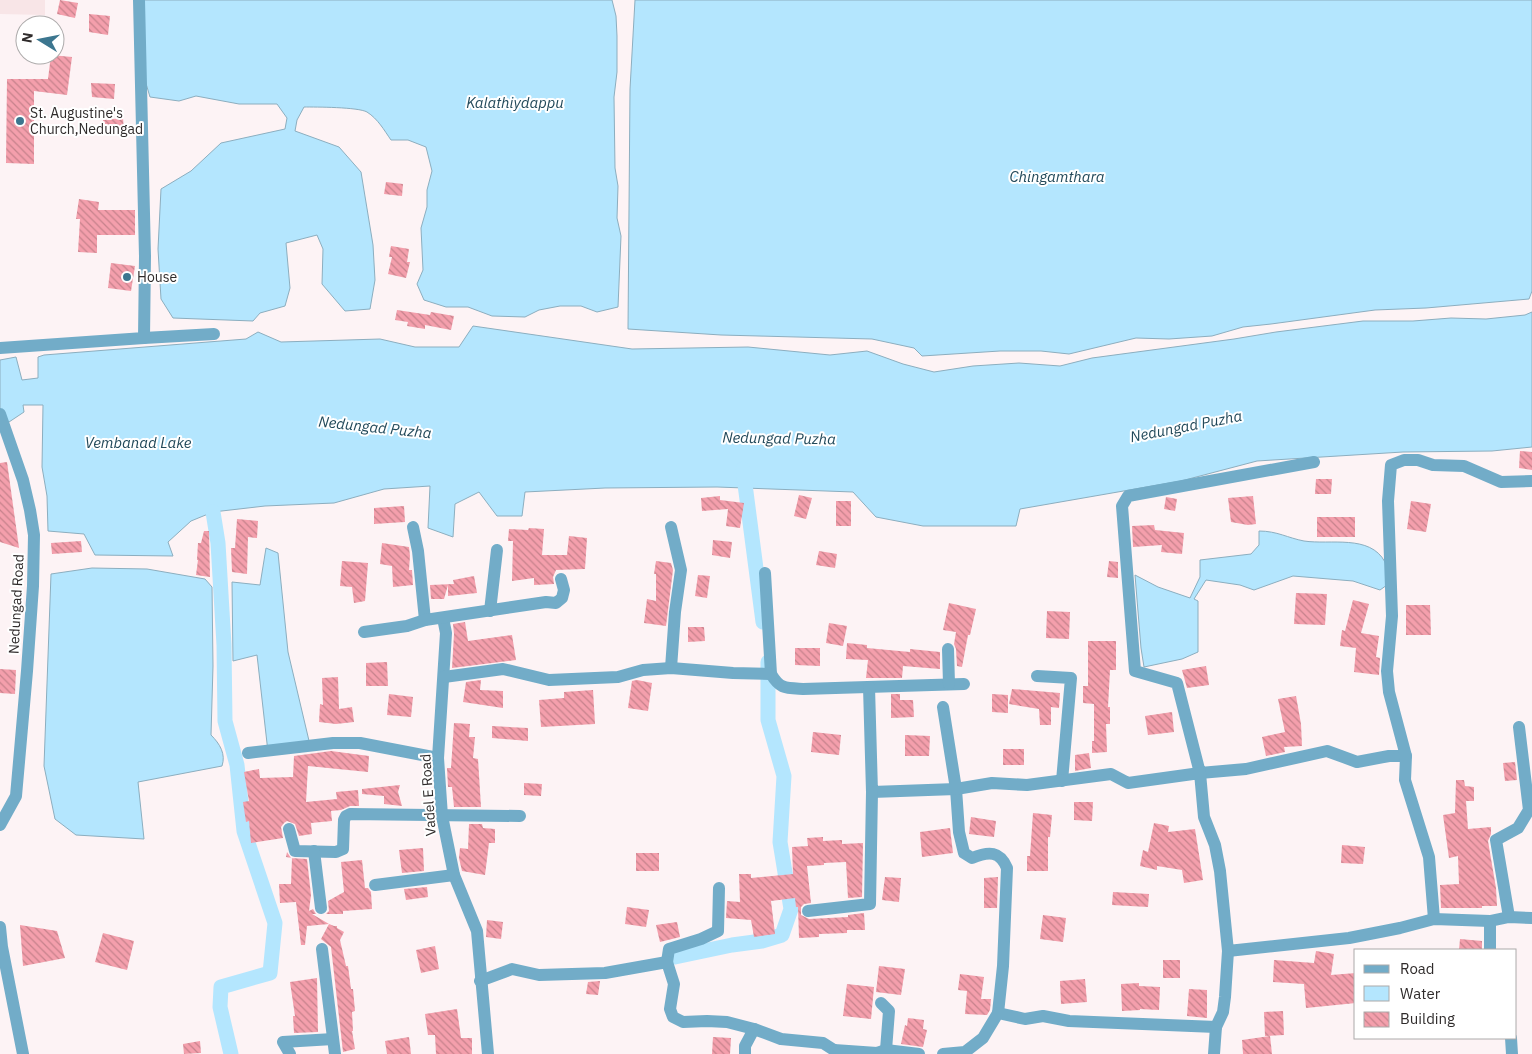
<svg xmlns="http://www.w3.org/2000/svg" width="1532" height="1054" font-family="'IBM Plex Sans',sans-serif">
	<defs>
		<pattern id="building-back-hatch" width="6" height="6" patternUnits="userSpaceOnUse" patternTransform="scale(1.25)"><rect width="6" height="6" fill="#f49fac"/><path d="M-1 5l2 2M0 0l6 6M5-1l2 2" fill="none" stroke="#c6828c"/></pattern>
	</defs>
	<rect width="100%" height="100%" fill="#fdf3f5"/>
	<path fill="#f8e5e7" d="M0 0H45V15L0 14Z"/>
	<g fill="#b4e6fe" stroke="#8caebf">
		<path d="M139 0H612L616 16 617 36V72L614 97 615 168 618 186 617 218 621 236 618 307 597 312 581 306H560L539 310 525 317 492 316 468 307H446L424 300 417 284 423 270 421 228 427 207V190L432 171 426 147 408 140H391C384 130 378 119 367 112 358 107 316 107 304 107L297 120 295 131 339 147 361 172 373 245 375 280 370 309 345 311 322 284 323 249 317 235 286 243 290 288 285 306 260 313 253 321 173 318 161 299 158 249 161 189 191 171 221 143 285 129 287 118 277 104H239L196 96 179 101 150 97 142 70Z"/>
		<path d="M635 0H1532V291L1529 299 1426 308 1375 310 1271 324 1243 327 1212 336 1169 339 1136 338 1069 354 1041 351H1000L922 356 914 348 872 339 721 335 628 329 630 89Z"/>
		<path d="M1532 312V447L1492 451 1403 452 1257 461 1181 481 1020 509 1016 526H923L876 517 853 492 717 487 605 488 525 492 522 516H497L479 492 455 504 453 537 428 528 430 486 384 489 334 503 265 506 213 512 191 521 168 542 173 556 95 555 84 534 48 531 47 496 42 467 43 405H23L24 412 0 428V360L16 357 22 380 38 378V357L44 355 246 339 258 332 281 342 380 339 415 347H459L473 326 632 349 748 347 830 355 867 351 903 364 934 372 973 366 1019 363 1060 366 1092 358 1234 339 1276 332 1363 321H1413L1451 318 1486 319 1525 315Z"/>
		<path d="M1259 531C1277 531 1288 538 1304 541 1330 545 1370 534 1385 562 1388 568 1387 578 1387 585L1380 590 1353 581 1293 576 1254 590 1240 585 1206 580 1194 599 1198 601V652L1182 659 1144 667 1141 648 1135 575 1158 587 1190 598 1200 577V560L1251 554 1259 545Z"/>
		<path d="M266 548 278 553 288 652 310 745 268 752 257 655 233 661 232 582 260 585Z"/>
		<path d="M92 568 147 569 205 579 212 587 213 666 211 735C220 744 226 754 222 766L138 782 144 839 76 835 55 819 44 766 51 574Z"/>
	</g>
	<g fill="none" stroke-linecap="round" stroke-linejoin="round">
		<g stroke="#b4e6fe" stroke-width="15">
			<path d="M743 469 763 622"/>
			<path d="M213 512 218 543 224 645 225 721 237 765 244 831 275 923 270 973 221 987 220 1007 231 1054"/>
			<path d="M675 957 732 945 762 941 782 935 791 909 780 842 784 776 768 720V662"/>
		</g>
	</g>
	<g fill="url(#building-back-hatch)">
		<path d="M60 0 78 3 75 18 57 14Z"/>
		<path d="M89 14 110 16 108 35 89 32Z"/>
		<path d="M51 55 72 57 67 95 34 91V164L6 163 7 79H48Z"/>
		<path d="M91 83 115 84 114 99 92 97Z"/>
		<path d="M123 118 124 131 104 132 103 120Z"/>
		<path d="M386 182 403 184 402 196 384 194Z"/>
		<path d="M79 199 99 202 98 210H135V235H97V253L78 252 80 219H76Z"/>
		<path d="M391 246 409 249 407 262H410L406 278 388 274 392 257H389Z"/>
		<path d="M111 263 135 266 131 291 108 288Z"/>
		<path d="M397 310 430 315 431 312 454 316 451 330 425 325V329L407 326 408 322 395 320Z"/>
		<path d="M1520 451 1532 452V470L1519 468Z"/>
		<path d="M7 462 19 548 0 542V463Z"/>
		<path d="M1316 479H1332L1331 494H1315Z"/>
		<path d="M799 495 812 498 806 519 794 516Z"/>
		<path d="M720 496V500L744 503 740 528 726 526 728 509 702 511 701 498Z"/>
		<path d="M1253 496 1256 524 1248 525 1231 522 1228 498Z"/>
		<path d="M1166 497 1177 499 1175 511 1164 509Z"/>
		<rect x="836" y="501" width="15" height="25"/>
		<path d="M1411 501 1431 504 1426 532 1407 529Z"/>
		<path d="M404 506 405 522 374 524V508Z"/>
		<rect x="1317" y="517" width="38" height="20"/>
		<path d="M237 519 258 521 257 538 248 537 247 574 232 572 231 548H235Z"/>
		<path d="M1154 525 1155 530 1184 533 1182 554 1161 552 1162 545 1133 547 1132 526Z"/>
		<path d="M529 528 544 529 542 555H567L569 536 587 538 585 569 556 570 553 577 554 584 534 585V578L512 581 513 541H508L509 529 528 530Z"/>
		<path d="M204 531H209L210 577 196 575 198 560H197L198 543H201Z"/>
		<path d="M713 540 732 542 730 558 712 555Z"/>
		<path d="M81 541 82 552 52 554 51 543Z"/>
		<path d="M382 543 409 547 410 556 409 570H412L413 585 393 587 392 566 380 564Z"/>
		<path d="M819 551 837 554 835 568 816 565Z"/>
		<path d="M342 561 368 563 365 601 354 603 352 587 340 586Z"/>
		<path d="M656 561 671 563 673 570 666 626 644 623 647 599 656 601V574H654Z"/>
		<path d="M1109 561 1118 562V578L1107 577Z"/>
		<path d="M698 575 710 576 707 598 695 596Z"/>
		<path d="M474 576 477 593 448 596V585L444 599H431L430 585 454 584 453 580Z"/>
		<path d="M1296 593 1327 594 1325 625 1294 624Z"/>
		<path d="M1353 600 1369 604 1361 633 1379 636 1376 657 1380 658 1379 675 1354 672 1356 648 1340 646 1342 630 1345 631Z"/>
		<path d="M949 603 976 609 970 635H968L962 667 957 666 956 649 954 644 956 632 943 630Z"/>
		<path d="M1406 605H1430L1431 635H1406Z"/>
		<path d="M1047 611 1070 612 1069 639 1046 638Z"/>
		<path d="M465 622 468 641 512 635 516 660 452 668 454 634 453 624Z"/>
		<path d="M829 623 847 626 843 646 826 643Z"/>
		<path d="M688 627H704L705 641 688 642Z"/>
		<path d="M1088 641H1116V670H1110L1108 707H1110V724H1106L1107 752 1092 753V741H1094V704L1083 703V686H1088Z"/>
		<path d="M847 643 867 645V648L910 652V649L940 652V669L903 666 902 678H866L868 660 846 659Z"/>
		<path d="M795 648H820V666L795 665Z"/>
		<path d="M387 662 388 686H366V663Z"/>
		<path d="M1206 666 1209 685 1187 688 1182 670Z"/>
		<path d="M0 669 16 670 15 694 0 693Z"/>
		<path d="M338 677 339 709 352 707 354 722 336 724 319 722 320 704 323 705 322 678Z"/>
		<path d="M481 680 480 690 503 691V708L463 702 466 682Z"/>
		<path d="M637 680 652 683 648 711 628 708 632 681Z"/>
		<path d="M1012 689 1060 693 1059 708 1051 707V725H1040L1039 709 1009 704Z"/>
		<path d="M593 690 595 724 541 727 539 700 564 698V692Z"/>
		<path d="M389 694 413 697 411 717 387 715Z"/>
		<path d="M891 694H900V700H913L914 717 891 718Z"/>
		<path d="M992 694 1008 695V713L992 712Z"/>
		<path d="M1296 696 1301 724 1302 746 1284 747 1285 752 1266 756 1262 737 1285 732 1278 699Z"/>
		<path d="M1172 712 1174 732 1148 735 1145 716Z"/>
		<path d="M454 723 470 724 469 737H475L473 758 478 759 481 807H454L452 787H448L447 768H451Z"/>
		<path d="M492 726 528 728V741L492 738Z"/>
		<path d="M813 732 841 735 839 755 811 752Z"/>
		<path d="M905 735 930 736 929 756H905Z"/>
		<rect x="1003" y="749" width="21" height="16"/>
		<path d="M331 751 369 756 368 772 308 766 306 802 337 799 336 792 358 790 359 806H350L341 810 331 811 332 821 311 823 312 834 299 836 295 824 287 821 284 823 281 827 283 838 251 843 249 821 246 822 243 802 249 801 244 772 259 769 260 778 293 777 294 756Z"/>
		<path d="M1089 753 1091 768 1075 771V755Z"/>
		<path d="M1515 762 1517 780 1505 781 1503 763Z"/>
		<path d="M1456 780H1464L1465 786 1474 787V801H1466L1468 829 1491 827V834L1488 841 1496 888 1497 906H1482V908H1441L1440 885 1459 884 1458 856 1449 858 1443 815 1455 813Z"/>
		<path d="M524 783 542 784 541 796 524 795Z"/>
		<path d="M400 785 398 792 402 806 384 804V796L362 794V789Z"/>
		<path d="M1074 802H1093L1092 821 1074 820Z"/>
		<path d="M1033 813 1052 815 1050 837H1048V871H1027V856H1030Z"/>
		<path d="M971 817 996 821 994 837 969 834Z"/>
		<path d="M1154 823 1169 826 1168 832 1195 829 1203 880 1184 883 1182 870 1157 866V870L1140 866 1143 850 1148 852Z"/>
		<path d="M469 824H482L483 828 495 829V843H489L485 875 462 871 459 858 460 848 468 849Z"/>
		<path d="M950 828 953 853 922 857 920 832Z"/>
		<path d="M823 837V841L842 840V844L863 843 862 897 848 898 846 862 824 863V865L807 866 811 903 804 904 801 907V915L809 919 848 917V915L864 913 865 930H847V933L819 934V937L799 938 798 907H796L795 898 771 901 775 934 754 937 751 920 726 918 727 901 740 902 739 874H751V878L793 874 792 847 808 846 807 838Z"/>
		<path d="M1342 845 1365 847 1363 864 1341 863Z"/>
		<path d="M423 848 424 871 402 873 399 850Z"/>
		<path d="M287 852 291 858 307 859 311 895 309 911 313 909 316 914H312L329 924 307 926 305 945H301L296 902 280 903 279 884H291L292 858 286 857Z"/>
		<rect x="636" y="853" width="23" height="18"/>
		<path d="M362 860 365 888H368L371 892 372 909 343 911V914H326L329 911 328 901 344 892 341 862Z"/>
		<path d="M885 877 901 878 899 902 882 900Z"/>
		<path d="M998 877 997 908H984V878Z"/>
		<path d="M427 887 428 897 406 900 404 889Z"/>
		<path d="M1113 892 1149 894 1148 907 1112 905Z"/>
		<path d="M627 907 649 910 646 927 625 924Z"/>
		<path d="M1043 915 1066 918 1063 942 1040 939Z"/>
		<path d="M487 920 503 922 501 939 486 937Z"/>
		<path d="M677 922 680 937 660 942 656 925Z"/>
		<path d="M329 924 334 926H337V928L344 932 340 940 346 966H348L351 989H353L355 1011 352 1012 353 1031H352L355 1049 343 1052 331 947 321 939Z"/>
		<path d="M20 925 57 931 65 958 23 966Z"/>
		<path d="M103 933 134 941 127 970 95 962Z"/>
		<path d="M1460 939 1482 941V950H1459Z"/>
		<path d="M435 946 439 969 421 973 416 950Z"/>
		<path d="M1316 951 1334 954 1331 975 1356 973V1003L1306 1008 1304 984 1273 982 1274 960 1314 963Z"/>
		<rect x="1163" y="960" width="17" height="18"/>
		<path d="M879 966 905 969 901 995 876 992Z"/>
		<path d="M960 974 984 977 981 999H991L990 1010 987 1015 965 1014 967 991 958 990Z"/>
		<path d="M317 978 318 1032 294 1033 293 1016H295L290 982Z"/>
		<path d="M1085 979 1087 1002 1061 1004 1060 981Z"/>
		<path d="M600 981 598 995 586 994 588 982Z"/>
		<path d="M1139 983V986L1160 987 1159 1010 1140 1009V1010L1122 1011 1121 984Z"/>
		<path d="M847 984 874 987 871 1019 843 1016Z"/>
		<path d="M1189 989 1207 990V1018L1187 1016Z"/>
		<path d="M457 1009 461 1038H472V1054H436L435 1035H428L425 1014Z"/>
		<path d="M1283 1011 1284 1035 1265 1036 1264 1012Z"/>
		<path d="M908 1018 924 1020 923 1029 927 1030 923 1047 901 1044 905 1025 907 1026Z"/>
		<path d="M1270 1036 1272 1054H1243L1242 1040Z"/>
		<path d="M409 1037 411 1054H387L385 1041Z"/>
		<path d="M713 1037 731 1038 730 1054H712Z"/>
		<path d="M200 1041 201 1053 184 1054 183 1044Z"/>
	</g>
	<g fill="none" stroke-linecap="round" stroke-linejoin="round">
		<g stroke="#72acc8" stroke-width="12">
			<path d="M144 338 214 334"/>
			<path d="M0 348 144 338 145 256 139 0"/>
			<path d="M1314 462 1128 496 1122 506 1135 671 1177 683 1200 773 1246 769 1327 751 1357 762 1389 756H1406"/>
			<path d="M413 527 418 551 425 620"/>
			<path d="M671 527 681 570 675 612 671 668"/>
			<path d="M765 573 771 674C780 689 785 688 803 689L964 684"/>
			<path d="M490 611 497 550"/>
			<path d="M443 618 446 633 438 758 442 816 454 875 477 931 488 1054"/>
			<path d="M364 632 407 626 425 620 546 602 556 603 562 598 564 590 561 579"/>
			<path d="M948 649 949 684"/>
			<path d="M1037 676 1071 678 1062 781"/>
			<path d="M444 677 503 669 549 680 618 677 643 670 671 668 733 673 771 674"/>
			<path d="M869 687 872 792 956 789 959 832 964 853 972 858C989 851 1000 851 1007 868L1003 966 998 1013"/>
			<path d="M943 707 956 789 992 783 1027 785 1111 774 1128 783 1200 773 1204 817 1215 845 1220 871 1228 951 1349 938 1400 928 1434 919 1490 921 1509 917 1532 918"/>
			<path d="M248 753 333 743H360L438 758"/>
			<path d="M289 829 295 851 336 852 343 849 344 820 346 816 350 814 520 816"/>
			<path d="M314 851 321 908"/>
			<path d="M375 885 454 875"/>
			<path d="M808 911 870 904 872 792"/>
			<path d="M1509 917 1496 840 1518 828 1529 810 1519 727"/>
			<path d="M1434 919 1429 857 1405 780 1406 756 1389 692 1387 671 1392 616 1388 501 1391 465 1404 460H1418L1433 465 1464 466 1501 482 1532 481"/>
			<path d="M322 949 335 1054"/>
			<path d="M1490 950V921"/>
			<path d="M667 962 669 949 701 939 718 931 719 888"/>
			<path d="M480 981 512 969 539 975 605 973 667 962 674 984 670 1009 673 1017 683 1022 707 1021 727 1022 754 1029 781 1039 823 1043 834 1050V1054"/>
			<path d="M881 1003 889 1011 886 1050"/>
			<path d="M1511 1038 1512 1054"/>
			<path d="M834 1050 877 1053 886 1050 919 1054"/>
			<path d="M290 1054 283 1042 333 1039"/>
			<path d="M745 1054V1046L754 1029"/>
			<path d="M943 1054 965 1052 983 1038 998 1013 1025 1019 1043 1016 1069 1021 1216 1027"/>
		</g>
		<g stroke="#72acc8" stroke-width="12">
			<path d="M0 414 23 480 30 510 34 535 33 586 27 671 16 796 0 825"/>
			<path d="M0 927 2 947 23 1054"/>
			<path d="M1214 1054 1216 1027 1223 1012 1225 997 1228 951"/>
		</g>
	</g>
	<g fill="#3c768f" stroke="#fff" stroke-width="2">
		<circle cx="20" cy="121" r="5"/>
		<circle cx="127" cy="277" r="5"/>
	</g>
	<g text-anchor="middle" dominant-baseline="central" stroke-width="4" stroke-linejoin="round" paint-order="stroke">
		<g font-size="14" fill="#2f2b2b" stroke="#fff" text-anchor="start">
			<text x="30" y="113">St. Augustine's<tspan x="30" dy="16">Church,Nedungad</tspan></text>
			<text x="137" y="277">House</text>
		</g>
		<g font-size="14" fill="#2f2b2b" stroke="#fff">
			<text transform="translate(16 604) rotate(-87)">Nedungad Road</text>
			<text transform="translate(428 795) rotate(-94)">Vadel E Road</text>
		</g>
		<g font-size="15" font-style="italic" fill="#22495a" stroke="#fff">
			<text x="515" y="102">Kalathiydappu</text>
			<text x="1057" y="176">Chingamthara</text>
			<text transform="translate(1186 426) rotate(-11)">Nedungad Puzha</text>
			<text transform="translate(375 427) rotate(6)">Nedungad Puzha</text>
			<text transform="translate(779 438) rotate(1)">Nedungad Puzha</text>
			<text x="138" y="442">Vembanad Lake</text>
		</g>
	</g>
	<rect x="1354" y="949" width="162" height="90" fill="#ffffff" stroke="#acaaaa"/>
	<rect x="1364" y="965" width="25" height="8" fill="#72acc8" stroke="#acaaaa"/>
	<text x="1400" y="974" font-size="15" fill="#2f2b2b">Road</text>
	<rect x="1364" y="986" width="25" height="15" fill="#b4e6fe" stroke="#acaaaa"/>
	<text x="1400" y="999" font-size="15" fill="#2f2b2b">Water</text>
	<rect x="1364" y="1012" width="25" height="15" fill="url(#building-back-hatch)" stroke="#acaaaa"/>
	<text x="1400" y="1024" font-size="15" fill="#2f2b2b">Building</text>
	<g transform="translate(40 40) rotate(280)"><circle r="24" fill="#ffffff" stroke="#acaaaa"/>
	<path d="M0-4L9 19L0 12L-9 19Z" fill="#3c768f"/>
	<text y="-8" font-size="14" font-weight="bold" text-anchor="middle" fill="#2f2b2b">N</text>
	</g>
</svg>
